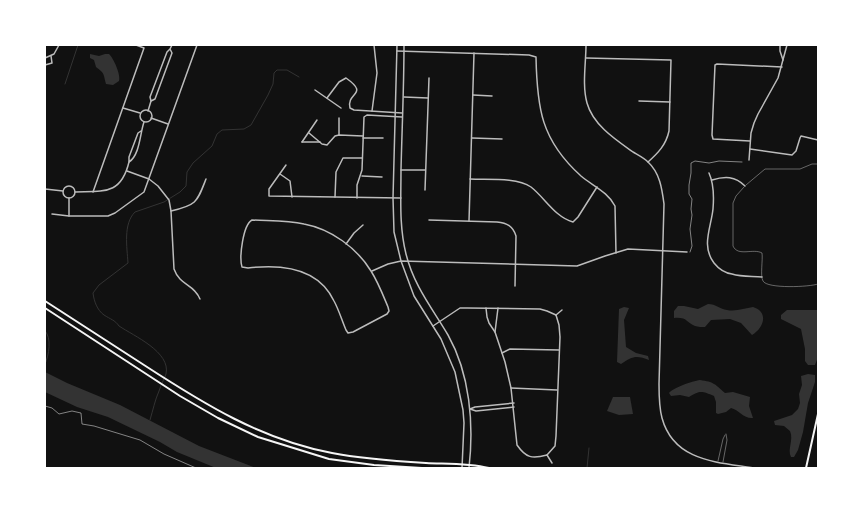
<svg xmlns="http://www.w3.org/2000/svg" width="863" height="513" font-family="Barlow,sans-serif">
	<rect width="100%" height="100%" fill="#111"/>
	<g fill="#333">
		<path d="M90 54 99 56 105 54H109C114 59 121 75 119 81L113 85 106 84C103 73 105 74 96 67L94 60 90 58Z"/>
		<path d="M708 304C716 304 720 309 727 310 736 312 745 308 753 307 769 312 764 328 752 335L741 323 730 319 711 320 705 327C702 327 698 327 695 326 685 322 688 317 674 318V311L678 306H684L698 309Z"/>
		<path d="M624 307 629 308 624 320 626 347 636 353 648 356 649 360C637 355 632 356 621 364L617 362 619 309Z"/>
		<path d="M787 310H818V357L815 365H808L805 361V349L801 329 781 319V315Z"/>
		<path d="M45 372 67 383 120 405 199 446 256 468H216L177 452 160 442 108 417 77 407 45 392Z"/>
		<path d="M808 374 815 375V382L808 403 803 432 798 450 794 457H791C787 449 794 440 790 431L784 426 775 425 774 421 792 415 798 409 800 403 799 394 802 385 801 376Z"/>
		<path d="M700 380C714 382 715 384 725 393L733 392 750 397 749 406 753 418C744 419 739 410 731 408L726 412 718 414 716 413V402L714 396C702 391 700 390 689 397L680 395 671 396 669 393C673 388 692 381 700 380Z"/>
		<path d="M613 397H630L633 414 619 415 607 411Z"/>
	</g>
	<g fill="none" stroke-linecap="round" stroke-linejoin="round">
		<g stroke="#333" stroke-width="1">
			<path d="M65 84 78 45"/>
			<path d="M45 331C52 338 49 355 45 364"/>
			<path d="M150 420C153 410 155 400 159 391 161 385 164 379 166 374 171 352 134 336 119 326 115 320 110 319 104 315 97 310 94 301 93 293L99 285 128 263C127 247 123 224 135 212L164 202 180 192 186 186 187 172 193 163 212 146 217 134 222 130 244 129 251 125 268 95 273 84 274 73 277 70H287L299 77"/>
			<path d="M587 468 589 448"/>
		</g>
		<g stroke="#f5f5f5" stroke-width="0.5">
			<path d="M690 252 692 246 690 229 692 215 691 209 692 199 689 194V185L691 173V163L695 161 709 163 719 161 742 162"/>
			<path d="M45 406 52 408 59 414 72 411 81 413 82 424 94 426 140 440 164 454 196 468"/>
		</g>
		<g stroke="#bcbcbc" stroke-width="0.5">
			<path d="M746 185 765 169H800L812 164H818"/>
			<path d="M744 187 736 196 733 203V246C738 257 753 248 762 253 763 260 760 276 763 281 767 289 810 287 818 284"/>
			<path d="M718 461 723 439 725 435"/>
			<path d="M723 462 727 440 726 434"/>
		</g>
		<g stroke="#bcbcbc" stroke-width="1.5">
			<path d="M780 45V51L783 60"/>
			<path d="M170 49 172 53 155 99 151 101 150 97 167 52 170 49 172 45"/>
			<path d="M397 51 529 55 536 57C537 108 541 140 581 176 593 186 608 192 615 206L616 253"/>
			<path d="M45 58 54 54 59 45"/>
			<path d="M586 58 671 60 669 131C666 145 658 153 648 162"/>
			<path d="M45 65 52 63 51 56"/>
			<path d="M315 90 341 108"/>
			<path d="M473 95 492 96"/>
			<path d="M404 97 428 98"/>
			<path d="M327 98 339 82 346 78C370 95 346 92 350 108L354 110 402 113"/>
			<path d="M639 101 670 102"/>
			<path d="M123 108 140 113"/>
			<circle cx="146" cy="116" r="6"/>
			<path d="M148 111 151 101"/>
			<path d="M372 111 377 73 374 45"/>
			<path d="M151 118 168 124"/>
			<path d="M339 118V135"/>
			<path d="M141 131 138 133 129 157V162C140 155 140 133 144 122"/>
			<path d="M309 133 322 144 327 145 335 136 339 135 363 136"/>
			<path d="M363 138H383"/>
			<path d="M472 138 502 139"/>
			<path d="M750 141 713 139 712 135 715 65 717 64 782 67"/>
			<path d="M302 142 317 120"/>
			<path d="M302 142H320"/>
			<path d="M750 149 792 155 796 151 800 138 801 136 818 140"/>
			<path d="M749 160 751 133 754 123 758 114 778 78 787 45"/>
			<path d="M286 165 269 189V196L401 198"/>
			<path d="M401 170H425"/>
			<path d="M127 171 149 179 158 186 169 200 171 211 174 269C180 286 194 284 200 299"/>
			<path d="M709 173C714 184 714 197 713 209 711 228 701 246 714 263 718 268 725 273 732 274 742 277 752 276 762 277"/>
			<path d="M280 174 290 181 292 197"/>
			<path d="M362 176 382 177"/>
			<path d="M470 179C487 180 516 177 531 187 545 198 555 217 573 222L578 217 597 187"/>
			<path d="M712 180C725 176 735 176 745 186"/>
			<circle cx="69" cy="192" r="6"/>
			<path d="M45 189 63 191"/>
			<path d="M425 190 429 78"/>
			<path d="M75 192C104 191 121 195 129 162"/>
			<path d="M93 192 144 48 136 45"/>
			<path d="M335 197 336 172 343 158H362"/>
			<path d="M357 198V185L362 170 364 117 367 115 402 117"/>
			<path d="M171 211C197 205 197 202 206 179"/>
			<path d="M52 214 69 216H108L115 213 144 192 197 45"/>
			<path d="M69 216V198"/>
			<path d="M252 220C269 221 287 220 304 224 331 229 357 248 371 271 378 282 383 295 388 307L389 311 387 314 353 332 348 333 346 330C342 321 339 310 334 301 318 267 281 264 248 268L242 267C239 257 243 225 252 220Z"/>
			<path d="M429 220 497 222C507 223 513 226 516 236L515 286"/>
			<path d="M469 221 474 53"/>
			<path d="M346 244 354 233 363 225"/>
			<path d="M372 271 388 264 401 261 577 266 605 256 628 249 687 252"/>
			<path d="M486 308 487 317 489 323 495 332 505 362 511 388 517 445C526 458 532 459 547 455L552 463"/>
			<path d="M556 315 562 310"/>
			<path d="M433 326 460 308H467L540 309 547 311 556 315"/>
			<path d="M495 332 498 308"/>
			<path d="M502 353 510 349 559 350"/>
			<path d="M511 388 557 390"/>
			<path d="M514 403 475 407 470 409 476 411 514 407"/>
			<path d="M547 455 555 446 556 436 560 337 559 325 556 315"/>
		</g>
		<g stroke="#bcbcbc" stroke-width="1.5">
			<path d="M397 45 393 198 394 232 401 261 414 296 441 339 455 372 463 410 464 423 462 468"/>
			<path d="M404 45C404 86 402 128 401 170 401 198 399 226 406 254 414 286 432 308 448 335 470 374 474 424 469 468"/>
			<path d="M586 45C586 63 582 85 587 103 593 125 616 140 633 152 638 155 644 158 648 162 660 173 662 189 664 204L659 384C659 396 659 407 662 418 674 462 718 462 755 468"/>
		</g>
		<g stroke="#f5f5f5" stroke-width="2">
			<path d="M45 301C78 322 111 344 144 365 204 404 262 440 332 453 363 459 394 461 426 463 447 464 468 463 489 468"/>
			<path d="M45 308 180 396 218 418 258 437 329 459 374 465 422 468"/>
		</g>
		<path stroke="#f5f5f5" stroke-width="2" d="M806 468 818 414"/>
	</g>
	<rect width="863" height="513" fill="none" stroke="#ffffff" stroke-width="92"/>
</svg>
